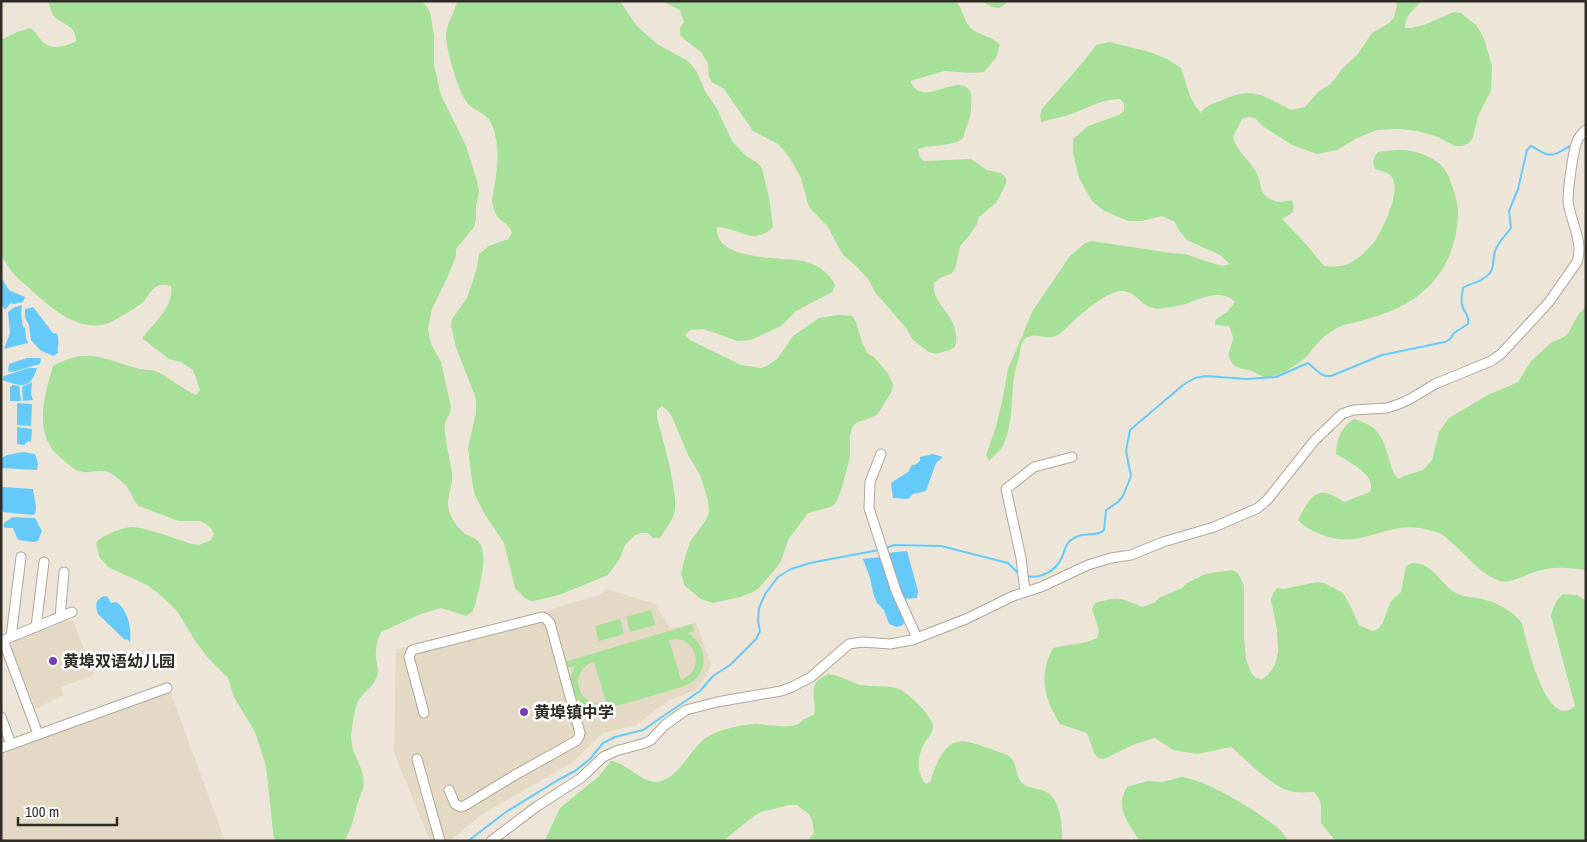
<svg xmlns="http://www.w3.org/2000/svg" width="1587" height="842" font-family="'Archivo Narrow','Noto Sans SC',sans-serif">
	<rect width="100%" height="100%" fill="#ede6d8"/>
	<g fill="#e4d9c4">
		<path d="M607 589 655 604 670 628 696 623 711 664 706 676 695 690 670 700 636 725 603 733 573 762 481 815 450 841H430L394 752 396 649 424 644 549 610 599 595Z"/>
		<path d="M73 620 94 675 61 687 63 695 36 709 11 648 13 642 60 622Z"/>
		<path d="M170 691 225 841H2L1 754Z"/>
	</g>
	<g fill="#a6e099" fill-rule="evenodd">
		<path d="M48 1H422L429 10 431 16 434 36V65L441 95 466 146 477 181 479 192 476 206V220L474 227 456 249V256L448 276 432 309 428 330 431 344 441 362 451 407C451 414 446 418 445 424 443 431 451 463 452 473 454 486 445 498 449 511 451 518 457 527 464 533 468 536 473 537 477 540 491 552 478 590 475 606L472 612 466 616 441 608 421 614 381 632C377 641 375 649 376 658 376 663 379 668 378 673 375 686 364 691 358 701 355 708 353 720 352 728 348 748 358 757 363 775 366 788 359 797 356 809 353 821 351 830 344 841H274L266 766 255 732 234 697 228 678 209 659 196 642 177 611 158 593 147 585 108 567 99 556 96 543C102 535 121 528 131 527 142 526 180 540 192 544L199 545 211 540 214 534 211 528 206 524 200 521H178L139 506C133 501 133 496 129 490 126 484 117 478 112 474 101 467 89 475 78 471 72 468 67 463 62 459 32 436 44 397 53 366 89 346 104 360 140 369 145 370 150 369 155 371 169 376 181 389 196 395L200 390 193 370 181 362 169 359 142 338C153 324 175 305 171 286 155 281 152 291 144 301 141 305 114 321 109 323 78 334 49 306 29 288 23 283 17 278 12 272 8 267 5 261 1 256V40L17 32 30 28C37 32 38 38 44 43 53 50 67 46 76 41 77 27 64 25 55 17 51 13 50 7 48 1Z"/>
		<path d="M457 1H620L636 25 657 44 688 61 697 72 705 91 717 109 732 141 746 156 758 163 762 169 769 197 773 227C754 247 738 227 717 227 714 261 781 257 803 261 816 264 831 273 835 286L832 292 796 311 781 326 751 340 737 341 704 329 690 330 685 335 690 340 741 365 761 368 767 366 778 358 793 336 819 318 838 315 852 316 856 322 862 342 868 354 874 357 887 372 893 384 892 391 877 415 856 423 852 428 850 435V457L841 491 836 503 831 507 808 513 788 540 781 561 777 567 759 588 753 592 740 597 713 603 701 599 685 586 681 574 684 561 690 542 706 520 709 513 708 500 700 475 689 457 672 417 668 411 662 406 657 410V417C662 439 680 494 674 514 671 523 665 530 660 538H653L648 533H641L635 535 625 545 620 558 608 575 559 595 538 600 531 601 525 598 515 588 504 543 484 513 475 495 472 481 468 448 476 413V399L456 347 451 326 452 319 467 298 477 268 479 254 489 246 508 239 512 233C507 218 495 224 492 201 496 175 502 150 492 125 488 114 478 112 470 106 459 96 447 52 446 38 445 25 455 13 457 1Z"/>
		<path d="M662 1H955C964 8 963 22 972 29 981 36 992 36 1000 45L996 58 984 72 971 73 944 71 910 81C923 108 951 77 966 87 972 91 972 98 971 105 971 116 969 120 965 131 964 133 964 136 963 138 957 146 928 145 918 149L919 156 924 161 971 159 987 170 1001 173 1006 178V184L996 203 979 217 977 224 969 236 960 246 956 266 952 273 940 278 934 283C931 307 963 316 955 347L949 350 936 354 929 352 913 340 906 328 875 292 869 280 854 264 843 255 828 227 809 207 801 178 791 160 783 149 778 144 753 131 724 89 712 82 709 77 708 64 701 52 685 40 680 35V28L684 22 680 10Z"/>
		<path d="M982 1H1007C1000 12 992 8 982 1Z"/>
		<path d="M1396 1H1422C1414 9 1405 16 1405 28H1411L1424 25 1454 12 1461 13 1477 26 1484 39 1492 66 1491 91 1478 116 1473 137 1469 143 1462 146H1455L1438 137 1418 131 1398 129 1377 130 1357 138 1337 150 1317 154 1292 145 1264 127 1255 118 1248 117 1242 119 1233 137C1239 154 1246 156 1255 170 1263 182 1257 193 1272 200 1279 203 1284 202 1292 200L1294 207 1292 213 1282 219 1305 243 1324 266C1333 267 1342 267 1350 263 1360 258 1370 248 1376 239 1384 226 1401 192 1392 177 1388 172 1381 171 1375 169 1372 162 1373 158 1378 152 1399 149 1413 148 1433 159 1444 165 1449 175 1452 186 1455 195 1459 206 1458 216 1457 242 1447 269 1428 287 1407 307 1387 313 1361 321 1353 323 1343 324 1335 329 1322 336 1317 344 1308 355 1301 363 1276 379 1265 377 1261 376 1256 373 1251 371 1246 369 1238 369 1234 365 1223 356 1233 347 1233 337 1232 333 1230 330 1229 326L1215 325 1216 319 1227 312 1235 302C1222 288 1201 298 1186 304 1179 306 1171 307 1164 308 1141 313 1139 289 1120 291 1102 294 1075 319 1062 332 1049 345 1035 328 1024 340 1020 345 1020 352 1019 358 1017 364 1015 370 1014 377 1011 399 1013 423 1004 444 1001 450 993 456 989 461L986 455 995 430 1002 402 1008 369 1033 310 1070 256 1085 243 1092 241 1171 253 1185 254 1218 265 1224 266 1230 264 1220 255 1187 240 1178 229 1175 222 1162 216 1142 221H1128L1103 210 1092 201 1079 178 1073 152V139L1088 126 1119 115 1124 111V104L1120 99C1100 99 1083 111 1065 116 1057 118 1049 120 1041 122L1040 115 1042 109C1060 88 1080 67 1096 45L1109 42 1150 52 1169 60 1181 68 1190 96 1196 107 1201 113C1205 106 1213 104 1220 101 1253 86 1262 95 1291 110L1305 107 1318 92 1329 85 1334 80 1342 69 1357 55 1372 33 1389 23 1394 18 1397 5Z"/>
		<path d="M1586 306V570C1570 568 1556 566 1541 570 1529 572 1512 584 1501 581 1480 575 1467 555 1451 542 1447 539 1443 534 1439 533 1433 531 1426 529 1420 528 1384 522 1360 551 1320 534 1311 530 1305 527 1298 520 1311 495 1317 483 1344 502L1370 492C1377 474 1348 462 1336 454 1336 439 1342 426 1354 419 1381 427 1383 439 1390 462 1392 470 1393 474 1399 479L1404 476 1423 470 1432 460 1439 432 1449 418 1488 395 1518 382 1531 361 1552 342 1564 337 1569 332 1578 315Z"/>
		<path d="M1412 563C1433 562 1440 584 1456 593 1464 597 1473 597 1482 599 1496 602 1513 611 1522 623 1526 639 1546 733 1575 706L1551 616C1553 607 1556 600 1563 594L1577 595 1586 601V841H1337L1334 839 1321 823C1321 811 1323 800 1314 792 1308 792 1301 793 1295 792 1274 790 1247 760 1231 747L1197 754 1173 750 1155 738 1135 744 1104 759 1098 758 1094 753 1087 733 1060 724C1044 698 1038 675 1053 648 1069 644 1082 645 1097 638L1099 631 1092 609 1095 603C1119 596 1121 598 1142 607L1154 603 1159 598 1182 588 1187 583 1205 574 1232 570 1238 573 1244 586V638L1246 659 1251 673 1256 678 1262 679 1268 675 1275 665 1278 652 1277 630 1271 600 1273 594 1277 588 1284 589 1317 582 1324 583 1343 593 1350 605 1359 625 1372 631 1378 629 1382 624 1391 601 1401 592 1406 566Z"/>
		<path d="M651 610 655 625 630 632 626 617Z"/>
		<path d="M620 619 624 634 599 641 595 626Z"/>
		<path d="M693 624 694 631 688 633C711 648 709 678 682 687L603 710C578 711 563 687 575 666L566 668 564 662ZM677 639C700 643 703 672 681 680L669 640ZM594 662 606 702C578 710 566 671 594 662Z"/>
		<path d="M828 674C840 675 850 682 861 685 873 687 885 685 896 688 907 691 933 716 933 727 933 733 927 739 924 744 917 757 916 772 926 784L931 781C932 773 936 767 939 759 953 733 967 741 991 749 997 752 1007 753 1012 759 1017 765 1016 777 1022 783 1028 788 1036 788 1044 791 1060 796 1063 826 1062 841H807L814 833 812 820 809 814 797 805H789L761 812 754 816 723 841H543L546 838 560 808 598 777 611 761C625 762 641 782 656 782 678 781 690 748 707 737 720 729 740 725 755 724 766 724 788 729 798 724 800 723 801 721 804 719 807 718 811 716 814 715 818 697 804 685 828 674Z"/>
		<path d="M1182 777C1205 779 1261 813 1279 829 1283 833 1286 837 1289 841H1140C1132 829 1120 814 1122 799 1123 795 1125 790 1127 787L1147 781 1162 782Z"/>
	</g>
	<g fill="#65cafa">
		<path d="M1 277 9 290 25 297 23 302 14 304 11 303 5 310 1 304Z"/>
		<path d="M22 305 21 314 23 327 25 328 26 338 28 343 4 349 10 333 8 312 13 308Z"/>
		<path d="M33 307 53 333 57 334C60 341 57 346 58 353L53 356 40 350 31 340 29 325 25 318V309Z"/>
		<path d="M27 358H40L41 359 40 364 12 372 8 371 9 364Z"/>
		<path d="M28 368H37C30 391 21 386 2 380L4 376Z"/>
		<path d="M32 382 31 394 33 400 23 401 22 387Z"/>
		<path d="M13 385 19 386 21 401H10V387Z"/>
		<path d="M17 403 32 404 31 426 17 425Z"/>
		<path d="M17 427 32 429 31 442 28 441 24 445 17 444Z"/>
		<path d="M23 452 35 454 38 463 37 470 1 468V458L7 455Z"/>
		<path d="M933 454 943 457 936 463 926 491 913 494 908 499 893 498 891 483 908 472 912 465H915L920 461V457Z"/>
		<path d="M2 487 33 489 36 507 35 514 33 515 3 512 1 508Z"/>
		<path d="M13 517 35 518 42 531 38 541 34 542 18 540 13 528H6L3 526 5 522Z"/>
		<path d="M907 551 918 591 917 598 902 599 887 553Z"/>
		<path d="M881 557 890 586 904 621 903 625 897 627 889 624 884 610 877 603 874 596 870 578 863 559Z"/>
		<path d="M104 596 108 597 111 603 116 602C128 609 132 630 130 642L127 639 125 640 98 614C95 605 95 600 104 596Z"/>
	</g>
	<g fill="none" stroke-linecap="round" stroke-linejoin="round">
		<g stroke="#65cafa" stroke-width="2">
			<path d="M886 548 894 545 941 546 1008 563 1019 574"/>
			<path d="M1026 576C1041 579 1056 571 1062 557 1065 551 1065 544 1071 540 1083 530 1097 538 1104 530L1106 510 1118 502 1123 496 1131 476 1126 451 1130 430 1183 385 1195 378 1206 376 1247 379 1276 377 1308 363C1316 369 1320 377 1331 376L1382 355 1445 342 1450 339 1454 333 1468 324C1469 316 1466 314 1463 308 1460 302 1462 294 1463 288 1470 283 1478 283 1484 278 1496 271 1492 261 1495 251 1498 242 1506 235 1511 228L1509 211 1518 189 1527 150 1531 146C1536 148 1540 152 1546 154 1556 157 1564 148 1573 145"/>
			<path d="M468 841 506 812 558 780 575 771 590 759 603 743 615 737 643 730 700 691 713 676 730 665 756 639 760 631 758 621 759 608 765 594 778 577 791 569 810 563 879 550"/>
		</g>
		<g stroke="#aea79a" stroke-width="11">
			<g id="minor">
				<path d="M881 454 870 482 869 508 896 591 917 638"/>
				<path d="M1025 592 1021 558 1006 489 1034 467 1072 457"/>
				<path d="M60 617 64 572"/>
				<path d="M36 627 44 562"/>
				<path d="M11 637 21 557"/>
				<path d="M6 639 72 612"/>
				<path d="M3 640 38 734"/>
				<path d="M424 713 409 657 412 650 542 617 545 618 550 623 580 733 579 737 576 741 515 775 464 806 461 807 455 804 449 790"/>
				<path d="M1 717 11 744"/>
				<path d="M1 748 167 688"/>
				<path d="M417 759 440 841"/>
				<path d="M491 841 536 807 581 778 603 757 616 751 645 743 651 740 665 725 686 710 717 702 781 691 792 687 811 677 849 644 862 642 890 644 912 640 966 619 1013 596 1041 587 1088 565 1111 558 1131 555 1163 542 1214 527 1258 508 1268 499 1314 441 1342 414 1353 410 1387 408 1399 404 1410 399 1435 384 1491 361 1501 354 1549 302 1577 262C1584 241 1570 221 1568 201 1568 189 1573 149 1578 139 1580 136 1583 132 1586 130"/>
			</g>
		</g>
		<use href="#minor" stroke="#fff" stroke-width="9"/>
	</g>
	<g fill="#7a3db3" stroke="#fff" stroke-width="2">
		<circle cx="53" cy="661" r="5"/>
		<circle cx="524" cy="712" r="5"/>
	</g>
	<g text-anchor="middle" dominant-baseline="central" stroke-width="5" stroke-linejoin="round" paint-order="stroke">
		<g font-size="16" font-weight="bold" fill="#2f2c27" stroke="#fff" text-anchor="start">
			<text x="63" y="661">黄埠双语幼儿园</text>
			<text x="534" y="712">黄埠镇中学</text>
		</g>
	</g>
	<rect width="1587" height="842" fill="none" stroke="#2f2c27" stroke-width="5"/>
	<path d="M18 817v8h99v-8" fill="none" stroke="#2f2c27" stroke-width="2.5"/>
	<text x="25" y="817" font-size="15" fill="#2f2c27" stroke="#ffffff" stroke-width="4" paint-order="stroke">100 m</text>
</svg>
